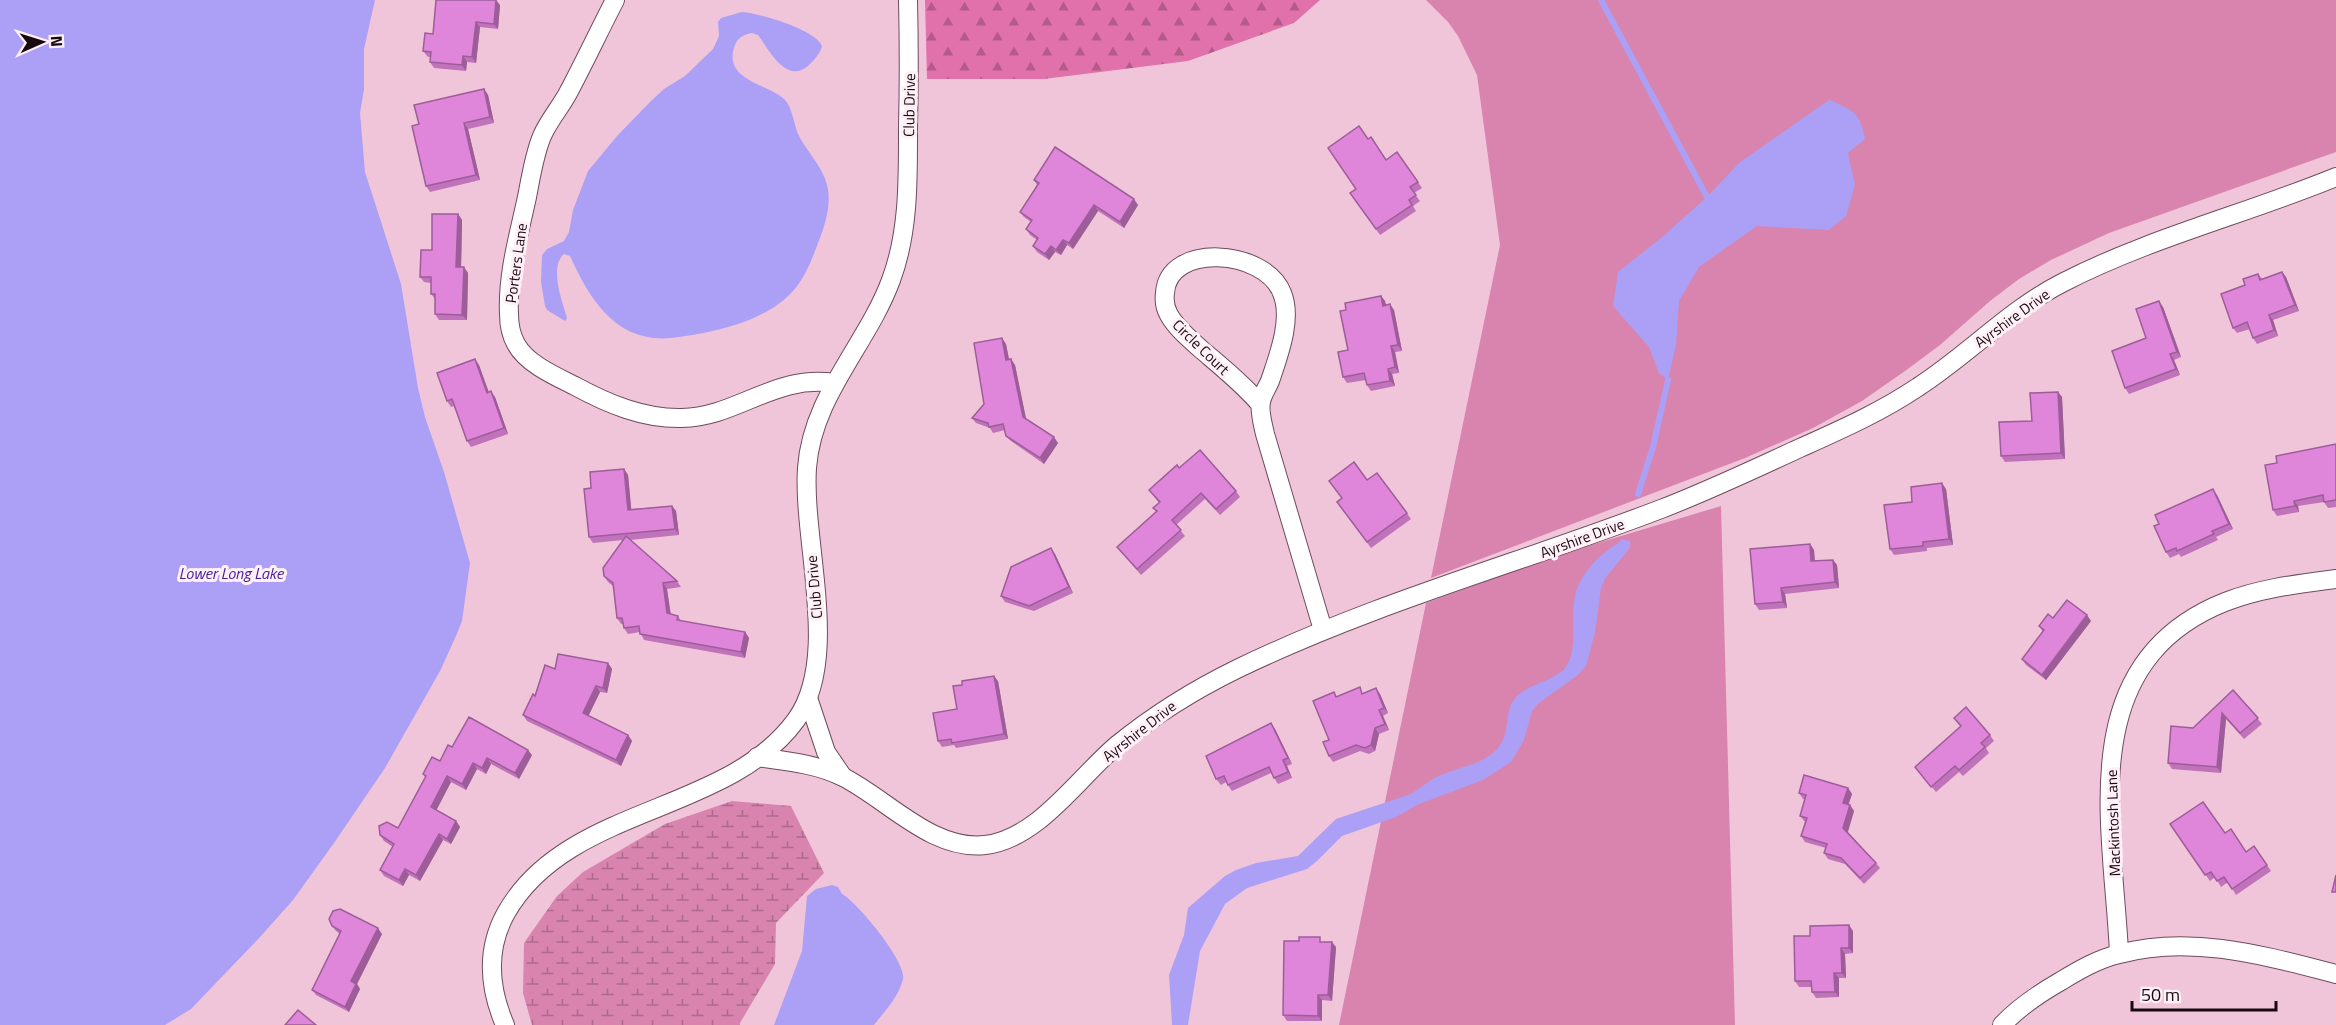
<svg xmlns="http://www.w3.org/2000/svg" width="2336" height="1025" font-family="'Titillium Web',sans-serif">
	<defs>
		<pattern id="forest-firs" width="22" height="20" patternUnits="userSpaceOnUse" patternTransform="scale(1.5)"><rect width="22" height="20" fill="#e071ab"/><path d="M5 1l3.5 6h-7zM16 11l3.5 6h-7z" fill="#b55b8a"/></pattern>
		<pattern id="wetland-marsh" width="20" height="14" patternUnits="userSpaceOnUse" patternTransform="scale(1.5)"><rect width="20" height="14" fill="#d884ae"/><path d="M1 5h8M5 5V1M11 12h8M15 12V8" fill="none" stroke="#ae6a8c"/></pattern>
	</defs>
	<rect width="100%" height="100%" fill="#f1c5d9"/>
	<g fill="#d884ae">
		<path d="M1426 0H2336V152L2109 233 2051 260 2019 279 1990 301 1940 345 1905 371 1862 401 1813 428 1745 458 1431 578 1500 245 1477 75 1458 36 1448 22Z"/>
		<path d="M1721 506 1735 1025H1339L1426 603 1561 554Z"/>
	</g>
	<path fill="url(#forest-firs)" d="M925 0H1320L1294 23 1188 61 1044 79H927Z"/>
	<path fill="url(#wetland-marsh)" d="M732 801 791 806 824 873 776 923 775 964 740 1023V1025H532L523 993 524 943 557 896 583 872 665 824Z"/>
	<g fill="#aba0f5">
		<path d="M0 0H375L364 49V89L360 113 365 172 401 284 418 388 425 417 444 472 470 563 462 621 456 636 440 671 385 768 334 843 293 900 261 936 191 1009 165 1025H0Z"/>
		<path d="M742 12C759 13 816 30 822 46 820 54 814 60 808 66 786 84 770 51 758 35L752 33C745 34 738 37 735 45 721 81 770 84 785 100 792 107 794 124 798 134 806 151 822 165 827 185 832 203 825 226 818 243 812 259 805 278 793 291 764 323 712 333 671 338 616 343 590 300 570 256L564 254C549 267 562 301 567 318L565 321 547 310 545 306 541 282 542 255 547 249 564 241 569 232 573 210 588 171 617 136 651 101 664 89 685 76 713 49 719 36 718 22 721 18Z"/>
		<path d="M1829 100C1854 110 1860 113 1865 139L1848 153 1855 185 1846 216 1829 230 1757 226 1699 267 1679 301 1676 345 1668 380 1659 373 1649 347 1613 306 1618 272 1661 238 1707 197 1739 163Z"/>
		<path d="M1622 539 1630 541V548L1606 577 1601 588 1595 632 1586 666 1578 675 1539 703 1532 711 1524 740 1511 762 1483 780 1419 804 1396 817 1342 836 1317 861 1307 869 1247 888 1225 904 1200 951 1188 1025H1172L1169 975 1184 935 1188 908 1225 876 1236 870 1256 863 1298 856 1336 819 1408 795C1418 791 1425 783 1435 778 1456 766 1489 766 1502 742 1510 728 1504 709 1517 696 1530 683 1559 680 1567 665 1580 643 1567 608 1579 584 1585 571 1596 559 1608 550 1613 546 1618 544 1622 539Z"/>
		<path d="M832 885 838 887 842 894C857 902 907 962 903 979 898 999 885 1010 874 1025H774L802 951 807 896 816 889Z"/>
	</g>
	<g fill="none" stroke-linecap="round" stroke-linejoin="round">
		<g stroke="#aba0f5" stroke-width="6">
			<path d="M1601 0 1707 197"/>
			<path d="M1638 494 1653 447 1668 380"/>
		</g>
		<g stroke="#6f4b5c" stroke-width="20">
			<g id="minor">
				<path d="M615 0C599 31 584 63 568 93 560 108 549 120 542 136 534 155 531 177 527 197 519 234 507 275 509 314 509 324 511 335 516 344 527 364 555 376 575 386 608 404 644 419 682 418 737 417 775 374 834 383"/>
				<path d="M1260 404C1243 384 1223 368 1203 351 1191 340 1177 329 1169 315 1165 308 1164 300 1165 293 1168 242 1265 249 1282 293 1293 319 1278 357 1270 381 1267 388 1262 395 1261 402 1259 411 1263 425 1265 434L1323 630"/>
				<path d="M808 698 826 752 843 777"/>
				<path d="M757 757C786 761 817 764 843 777 887 799 932 851 985 845 1038 839 1078 778 1117 745 1154 715 1194 690 1237 669 1373 603 1520 563 1661 509 1708 491 1754 469 1800 448 1840 430 1881 412 1918 387 1968 355 2009 310 2062 283 2149 238 2246 214 2336 177"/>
				<path d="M2119 953C2113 825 2072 663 2225 602 2261 588 2298 584 2336 579"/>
				<path d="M505 1025C489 988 486 949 506 913 567 805 727 815 796 720 841 658 802 541 807 468 812 396 867 345 891 280 909 232 908 179 908 128 909 86 909 43 908 0"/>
				<path d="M2002 1025C2019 1007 2040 993 2061 981 2079 970 2098 959 2119 954 2191 934 2266 956 2336 974"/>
			</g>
		</g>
		<use href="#minor" stroke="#fff" stroke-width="18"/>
	</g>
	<g fill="#c072bb">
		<path d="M500 5 498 29 480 27 476 63 467 62 466 71 434 68 430 62 431 57H428L423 51 433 34Z"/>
		<path d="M484 89 488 95 494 123 468 129 480 180 430 192 426 186 419 124Z"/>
		<path d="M1368 139 1386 160 1397 152 1422 188 1414 193 1420 201 1413 206 1416 211 1380 235 1350 193 1356 189Z"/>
		<path d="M1034 180 1138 205 1124 228 1098 211 1073 249 1067 245 1061 255 1055 252 1049 260 1037 252 1033 246 1037 240 1030 235 1026 229 1031 222 1024 217 1020 212 1037 185Z"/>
		<path d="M458 214 462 220 461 267 468 273 467 320H439L435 314V299L431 294V283L424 282 420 277 432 250Z"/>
		<path d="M2282 272 2286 277 2299 311 2273 320 2278 336 2257 344 2253 338 2250 329 2237 333 2233 328 2245 285 2258 274 2262 279Z"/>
		<path d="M1381 296 1385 301 1386 305 1394 310 1402 351 1395 352 1399 373 1392 374 1395 386 1371 391 1367 385 1366 380 1347 383 1343 377 1348 350 1346 310Z"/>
		<path d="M2163 307 2181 357 2174 360 2180 375 2129 394 2125 388 2146 338Z"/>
		<path d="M1006 344 1009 359 1015 365 1026 420 1058 443 1044 464 1011 441 1006 436 1005 430 993 433 990 428 976 423 972 418 984 404Z"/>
		<path d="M479 365 488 392 495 397 508 434 471 447 467 441 454 406 451 407 447 401Z"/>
		<path d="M2058 392 2062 397 2065 459 2005 462 2001 456Z"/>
		<path d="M2336 444V507L2328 508 2324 502 2298 506 2299 512 2277 516 2273 510 2277 463Z"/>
		<path d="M1179 468 1236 491 1240 497 1220 515 1205 499 1176 525 1185 536 1141 575 1117 547 1156 512 1153 508 1159 503 1149 490Z"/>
		<path d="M624 469 628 475 631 509 672 506 676 511 679 535 630 540 677 581 681 587 667 589 671 614 678 616 681 621 745 632 749 638 745 658 644 640 640 632 628 634 624 628 623 624H621L617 618 613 586 608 582 604 576 623 540 593 543 589 537 591 488Z"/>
		<path d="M1377 473 1411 519 1371 548 1337 502Z"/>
		<path d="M1946 489 1953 545 1927 548V551L1894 555 1890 549 1912 502Z"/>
		<path d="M2217 495 2233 529 2216 537 2218 540 2181 557 2179 554 2170 558 2166 552Z"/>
		<path d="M1810 544 1814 550 1815 561 1833 560 1837 565 1839 588 1785 594 1787 608 1759 610 1755 604Z"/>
		<path d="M1055 554 1073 593 1034 611 1005 602 1001 596Z"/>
		<path d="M2053 618 2091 621 2046 680 2026 665 2022 659 2043 632 2039 626Z"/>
		<path d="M608 663 612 669 607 693 600 692 588 716 628 735 632 741 621 766 527 721 523 715 555 669Z"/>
		<path d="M998 681 1008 739 956 748 954 745 942 747 938 741 957 709Z"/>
		<path d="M2233 690 2262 724 2244 739 2226 719 2221 773 2172 769 2168 763 2193 728Z"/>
		<path d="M1334 692 1337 697 1363 693 1380 694 1388 713 1383 716 1389 730 1379 734 1375 751 1369 754 1360 751 1333 762 1329 756V740Z"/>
		<path d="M1954 718 1990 735 1994 741 1986 748 1989 753 1963 776 1959 772 1936 792 1915 767 1961 727Z"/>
		<path d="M1275 729 1292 764 1287 766 1292 778 1278 784 1271 773 1232 791 1226 782 1221 785 1216 779Z"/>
		<path d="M452 747 532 755 519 779 491 764 486 774 477 769 466 790 451 782 436 810 456 821 460 827 451 844 443 840 420 881 409 875 403 886 384 876 380 870 393 847 384 841 380 835 398 828 425 777 423 774 440 761Z"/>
		<path d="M1848 788 1852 794 1848 805H1850L1854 811 1848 832 1876 863 1880 868 1864 884 1845 864 1828 859 1824 853 1826 848 1805 842 1801 836 1805 822 1800 816 1805 800 1803 799 1799 793Z"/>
		<path d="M2170 824 2225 833 2246 852 2254 846 2271 871 2236 895 2228 882 2221 887 2215 877 2210 881Z"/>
		<path d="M332 926 382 934 357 984 360 989 349 1012 316 995 312 990 340 934 336 931Z"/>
		<path d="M1853 931V953L1845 954 1846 978H1839V997L1816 998 1812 992 1811 987H1799L1795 981Z"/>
		<path d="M1323 942 1336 947 1332 1001 1322 1000V1021H1287L1283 1015Z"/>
	</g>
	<g fill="#9c5d99">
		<path d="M496 0 500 5 498 29 494 24Z"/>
		<path d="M476 22 480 27 476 63 472 57Z"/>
		<path d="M463 56 467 62 466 71 462 65Z"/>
		<path d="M484 89 488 95 494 123 490 117Z"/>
		<path d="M464 123 468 129 480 180 476 175Z"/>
		<path d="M1134 199 1138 205 1124 228 1120 222Z"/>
		<path d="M1094 205 1098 211 1073 249 1069 243Z"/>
		<path d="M458 214 462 220 461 273 456 267Z"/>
		<path d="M1063 240 1067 245 1061 255 1056 250Z"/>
		<path d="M1051 246 1055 252 1049 260 1045 254Z"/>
		<path d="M464 267 468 273 467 320 462 315Z"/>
		<path d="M2282 272 2286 277 2299 311 2295 305Z"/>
		<path d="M1381 296 1385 301 1387 312 1383 306Z"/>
		<path d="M2159 301 2163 307 2181 357 2177 352Z"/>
		<path d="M1390 304 1394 310 1402 351 1398 345Z"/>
		<path d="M2269 315 2273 320 2278 336 2274 330Z"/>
		<path d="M1002 338 1006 344 1010 365 1006 360Z"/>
		<path d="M1391 346 1395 352 1399 373 1395 367Z"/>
		<path d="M2170 354 2174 360 2180 375 2176 369Z"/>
		<path d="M475 359 479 365 491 398 487 393Z"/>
		<path d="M1011 359 1015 365 1027 423 1023 417Z"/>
		<path d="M1388 369 1392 374 1395 386 1390 381Z"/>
		<path d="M491 391 495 397 508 434 504 428Z"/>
		<path d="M2058 392 2062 397 2065 459 2061 453Z"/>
		<path d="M1054 437 1058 443 1044 464 1040 458Z"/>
		<path d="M624 469 628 475 632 516 628 510Z"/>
		<path d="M1942 483 1946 489 1953 545 1949 539Z"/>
		<path d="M2213 489 2217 495 2233 529 2229 524Z"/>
		<path d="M2294 501 2298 506 2299 512 2295 506Z"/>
		<path d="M672 506 676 511 679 535 675 529Z"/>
		<path d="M1810 544 1814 550 1815 567 1811 561Z"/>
		<path d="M1051 548 1055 554 1073 593 1069 587Z"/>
		<path d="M1833 560 1837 565 1839 588 1835 582Z"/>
		<path d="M663 583 667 589 671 619 667 613Z"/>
		<path d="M1781 588 1785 594 1787 608 1783 602Z"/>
		<path d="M2087 615 2091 621 2046 680 2042 675Z"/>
		<path d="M745 632 749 638 745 658 741 652Z"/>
		<path d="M608 663 612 669 607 693 603 688Z"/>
		<path d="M994 676 998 681 1008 739 1004 734Z"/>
		<path d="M596 686 600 692 587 719 583 713Z"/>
		<path d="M1376 688 1380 694 1388 713 1384 708Z"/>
		<path d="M1379 710 1383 716 1389 730 1385 724Z"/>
		<path d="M2222 713 2226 719 2221 773 2217 767Z"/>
		<path d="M1271 723 1275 729 1292 764 1288 758Z"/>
		<path d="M1375 728 1379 734 1375 751 1371 745Z"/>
		<path d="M628 735 632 741 621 766 616 760Z"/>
		<path d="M528 750 532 755 519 779 515 773Z"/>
		<path d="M487 758 491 764 486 774 482 768Z"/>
		<path d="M1283 760 1287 766 1292 778 1288 772Z"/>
		<path d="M473 763 477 769 466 790 462 784Z"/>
		<path d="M447 776 451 782 435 813 431 807Z"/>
		<path d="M1848 788 1852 794 1847 809 1843 803Z"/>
		<path d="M1850 805 1854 811 1847 834 1843 828Z"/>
		<path d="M456 821 460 827 451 844 447 839Z"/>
		<path d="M439 834 443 840 420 881 416 875Z"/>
		<path d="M405 869 409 875 403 886 399 880Z"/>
		<path d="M1849 925 1853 931V953L1849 948Z"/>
		<path d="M378 928 382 934 357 984 360 989 349 1012 345 1007 351 981Z"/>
		<path d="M1332 942 1336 947 1332 1001 1328 995Z"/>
		<path d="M1841 948 1845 954 1846 978 1842 973Z"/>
		<path d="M1834 973 1839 978V997L1835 992Z"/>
		<path d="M1318 995 1322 1000V1021L1318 1016Z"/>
	</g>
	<g fill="#df85da" stroke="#9c5d99" stroke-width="1.5">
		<path d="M436 0H496L494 24 476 22 472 57 463 56 462 65 430 62 431 52 423 51 425 33 433 34Z"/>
		<path d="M484 89 490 117 464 123 476 175 426 186 412 126 419 124 414 105Z"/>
		<path d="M1359 126 1368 139 1371 137 1386 160 1397 152 1418 182 1410 187 1416 195 1409 200 1412 205 1376 229 1350 193 1356 189 1328 148Z"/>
		<path d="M1055 147 1134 199 1120 222 1094 205 1069 243 1063 240 1056 250 1051 246 1045 254 1033 246 1038 238 1026 229 1032 220 1020 212 1039 183 1034 180Z"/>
		<path d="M432 214H458L456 267H464L462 315 435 314V294H431V277H420L421 250H432Z"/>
		<path d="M2282 272 2295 305 2269 315 2274 330 2253 338 2247 322 2233 328 2221 294 2245 285 2243 279 2258 274 2260 280Z"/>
		<path d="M1381 296 1383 306 1390 304 1398 345 1391 346 1395 367 1388 369 1390 381 1367 385 1364 373 1343 377 1338 352 1348 350 1340 311 1346 310 1345 303Z"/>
		<path d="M2159 301 2177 352 2170 354 2176 369 2125 388 2112 351 2146 338 2136 309Z"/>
		<path d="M1002 338 1006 360 1011 359 1023 417 1054 437 1040 458 1006 436 1003 424 989 427 988 423 972 418 984 404 974 343Z"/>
		<path d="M475 359 487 393 491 391 504 428 467 441 452 399 447 401 437 373Z"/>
		<path d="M2058 392 2061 453 2001 456 1999 422 2032 421 2030 393Z"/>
		<path d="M2336 444V500L2324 502 2323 495 2294 501 2295 506 2273 510 2265 465 2277 463 2276 456Z"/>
		<path d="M1200 450 1236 491 1216 509 1201 493 1172 520 1181 530 1137 569 1117 547 1157 511 1153 508 1160 502 1149 490 1177 465 1179 468Z"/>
		<path d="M1354 462 1367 480 1377 473 1407 513 1367 542 1337 502 1342 498 1329 481Z"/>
		<path d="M624 469 628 510 672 506 675 529 589 537 584 489 591 488 590 472Z"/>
		<path d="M1942 483 1949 539 1923 542V546L1890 549 1884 505 1912 502 1911 487Z"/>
		<path d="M2213 489 2229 524 2212 531 2214 534 2177 551 2176 548 2166 552 2154 526 2159 524 2155 515Z"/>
		<path d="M626 536 677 581 663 583 667 613 678 616 677 620 745 632 741 652 640 634 639 626 624 628 622 618H617L613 583 604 576 603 568Z"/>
		<path d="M1810 544 1811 561 1833 560 1835 582 1781 588 1783 602 1755 604 1750 549Z"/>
		<path d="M1051 548 1069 587 1029 606 1001 596 1011 567Z"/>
		<path d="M2067 600 2087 615 2042 675 2022 659 2044 630 2039 626 2048 614 2053 618Z"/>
		<path d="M558 654 608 663 603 688 596 686 583 713 628 735 616 760 523 715 533 694 535 696 545 665 555 669Z"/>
		<path d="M994 676 1004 734 952 743 951 739 938 741 933 713 957 709 953 686 962 685V681Z"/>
		<path d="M1360 687 1362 694 1376 688 1384 708 1379 710 1385 724 1375 728 1371 745 1365 748 1356 745 1329 756 1323 742 1329 740 1313 701 1334 692 1336 697Z"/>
		<path d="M2233 690 2258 718 2240 733 2222 713 2217 767 2168 763 2171 726 2193 728Z"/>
		<path d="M1966 707 1990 735 1981 743 1985 747 1959 770 1955 766 1931 787 1915 767 1961 726 1954 718Z"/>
		<path d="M469 717 528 750 515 773 487 758 482 768 473 763 462 784 447 776 431 807 456 821 447 839 439 834 416 875 405 869 399 880 380 870 394 844 380 835 379 826 387 822 398 828 426 776 423 774 432 757 440 761 448 745 452 747Z"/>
		<path d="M1271 723 1288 758 1283 760 1288 772 1274 778 1269 767 1228 785 1224 776 1216 779 1206 756Z"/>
		<path d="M1804 775 1848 788 1843 803 1850 805 1843 828 1876 863 1860 878 1841 858 1824 853 1827 844 1801 836 1807 818 1800 816 1806 795 1799 793Z"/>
		<path d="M2203 802 2225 833 2231 829 2246 852 2254 846 2267 865 2232 889 2224 877 2217 881 2211 872 2205 875 2170 824Z"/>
		<path d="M2336 875V892H2332Z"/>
		<path d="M340 909 378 928 351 981 356 984 345 1007 312 990 341 931 332 926 329 919 333 911Z"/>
		<path d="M1849 925V948H1841L1842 973H1834L1835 992H1812L1811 981H1795L1794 936H1810V926Z"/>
		<path d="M1299 937H1320V942H1332L1328 995H1318V1016L1283 1015 1284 941H1299Z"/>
		<path d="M298 1010 316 1025H285Z"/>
	</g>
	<g text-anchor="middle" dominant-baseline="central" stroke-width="6" stroke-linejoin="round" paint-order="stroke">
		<g font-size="15" fill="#190a11" stroke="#fef0f6">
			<text transform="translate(909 105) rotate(-89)">Club Drive</text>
			<text transform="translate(516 263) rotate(-82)">Porters Lane</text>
			<text transform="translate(2012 318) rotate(-36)">Ayrshire Drive</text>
			<text transform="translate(1201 347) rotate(44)">Circle Court</text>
			<text transform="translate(1582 538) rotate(-20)">Ayrshire Drive</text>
			<text transform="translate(814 587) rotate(-95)">Club Drive</text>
			<text transform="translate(1139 731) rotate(-38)">Ayrshire Drive</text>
			<text transform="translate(2113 823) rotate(-92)">Mackintosh Lane</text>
		</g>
		<g font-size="16" font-style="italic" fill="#441b97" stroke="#fef0f6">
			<text x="231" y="573">Lower Long Lake</text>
		</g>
	</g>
	<g transform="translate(42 42) rotate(87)" stroke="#fef0f6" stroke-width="4.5" paint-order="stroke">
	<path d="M0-4.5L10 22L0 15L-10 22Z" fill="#190a11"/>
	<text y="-9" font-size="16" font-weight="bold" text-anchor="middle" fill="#190a11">N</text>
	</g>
	<path d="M2132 1001v9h144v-9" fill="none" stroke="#190a11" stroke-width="3"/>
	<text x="2141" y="1001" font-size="18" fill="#190a11" stroke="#fef0f6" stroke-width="4.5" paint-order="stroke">50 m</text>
</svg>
